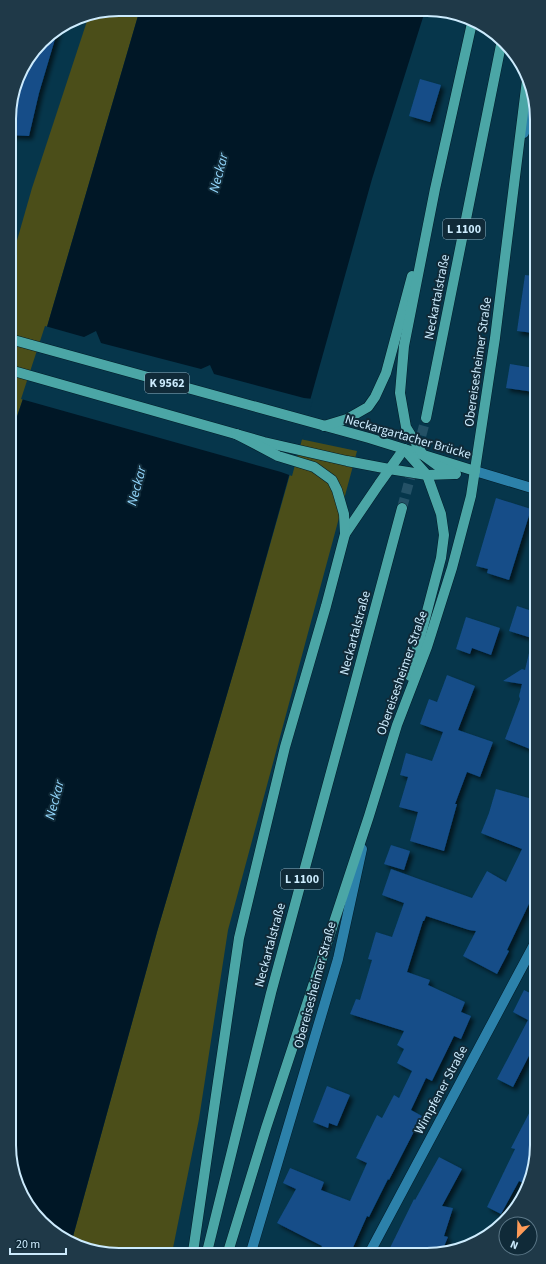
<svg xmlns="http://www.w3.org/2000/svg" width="546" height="1264" font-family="'Source Sans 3',sans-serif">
	<defs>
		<filter id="shadow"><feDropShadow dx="3.5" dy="3.5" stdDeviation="2" flood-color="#0009"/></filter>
	</defs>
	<rect width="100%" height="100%" fill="#06364b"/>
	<g fill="#4b4e19">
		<path d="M119 9H140L44 337 10 437V265L32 188 89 15Z"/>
		<path d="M300 439 357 451 228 930 199 1119 172 1253H98L72 1240 157 932 243 640Z"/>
	</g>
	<path fill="#001726" d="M140 9 425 11 372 179 243 640 157 932 72 1240 46 1228 13 1174 10 437 44 337Z"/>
	<path fill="#06364b" d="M45 326 84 337 96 331 101 343 201 369 210 365 214 374 304 398 313 399 292 476 281 472 21 399Z"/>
	<g fill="#144d88" filter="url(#shadow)">
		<path d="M58 29 39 93 29 136 9 135V111L20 70 46 36Z"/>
		<path d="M420 79 441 85 430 122 409 116Z"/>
		<path d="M525 275 534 276V333L517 331Z"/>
		<path d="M510 364 534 368V392L506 388Z"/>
		<path d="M496 498 531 509 509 580 487 573 488 569 476 566Z"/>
		<path d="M517 606 535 612V639L509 631Z"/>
		<path d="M466 617 500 628 491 655 472 648 470 654 456 649Z"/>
		<path d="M529 653H535V751L505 739 520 699 519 696 522 684 503 681 522 669 525 670Z"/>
		<path d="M447 675 475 686 458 730 493 742 480 777 467 772 455 804H457L444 851 410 841 418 812 399 807 408 777 400 775 406 753 432 761 443 732 420 724 429 699 437 702Z"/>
		<path d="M496 789 536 800V889L507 950 509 951 497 974 463 956 476 931 469 930 426 916 424 921H423L407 972 430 980 428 985 465 1002 461 1012 471 1016 461 1039 454 1036 432 1081 426 1078 411 1110 422 1116 389 1180 388 1179 369 1217 367 1216 351 1252H330L321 1248 322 1246 277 1223 296 1189 283 1183 290 1168 324 1182 321 1190 350 1201 367 1163 356 1158 377 1115 382 1118 394 1095 399 1098 412 1071 397 1063 404 1049 397 1045 404 1031 350 1014 356 999 360 1000 372 960 368 959 376 932 392 937 404 903 382 895 391 869 472 898 487 871 506 882 522 849 481 833 489 813Z"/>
		<path d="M391 845 410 851 404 870 384 864Z"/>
		<path d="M524 990 536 996V1042L513 1087 497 1079 528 1020 513 1012Z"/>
		<path d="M327 1086 350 1095 337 1126 329 1123 328 1128 313 1122Z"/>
		<path d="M537 1098V1153L525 1184 519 1181 501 1214 487 1207 515 1149 511 1148Z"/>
		<path d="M439 1157 462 1169 442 1206 453 1208 444 1236 448 1237 442 1251 388 1252 414 1199 415 1200Z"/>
	</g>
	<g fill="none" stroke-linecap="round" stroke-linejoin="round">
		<path stroke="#245166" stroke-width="10" stroke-dasharray="10 5" stroke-linecap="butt" d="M402 508 426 418"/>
		<g stroke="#021c28" stroke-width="11">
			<g id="street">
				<path d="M524 133 533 93"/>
				<path d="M251 1252 338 959 362 849"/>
				<path d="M370 1252 536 941"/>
			</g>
		</g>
		<g stroke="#021c28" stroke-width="11">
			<path id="secondary" d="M475 471 535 489"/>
		</g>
		<g stroke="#021c28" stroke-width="11">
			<g id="primary">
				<path d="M10 339 369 438 475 471"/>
				<path d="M10 370 264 442 347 461 389 469 427 475 454 474"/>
				<path d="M426 418 502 40"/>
				<path d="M324 426 347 419 368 407 375 397 386 373 412 276"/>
				<path d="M404 449 427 475 441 514 444 535 441 558 410 676"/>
				<path d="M456 474 438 466 423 455 406 427 400 393 404 346 435 189 472 23"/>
				<path d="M345 534 379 484 404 449"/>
				<path d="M193 1252 239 938 285 747 326 606 345 534 344 514 337 490 332 480 314 467 278 456 236 434"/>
				<path d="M207 1252 271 993 350 702 402 508"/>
				<path d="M228 1252 266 1128 369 816 397 725 427 647 452 568 471 496 495 338 527 80"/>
			</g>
		</g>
		<use href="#street" stroke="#2c81aa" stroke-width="10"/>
		<use href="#secondary" stroke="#2c81aa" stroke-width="10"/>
		<use href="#primary" stroke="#4ba6a6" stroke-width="10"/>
	</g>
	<g text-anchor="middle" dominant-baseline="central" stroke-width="4" stroke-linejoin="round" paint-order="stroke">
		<g fill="#102a38" stroke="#94b1c2" stroke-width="1">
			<rect x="443" y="219" width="42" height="20" rx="3"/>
			<rect x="145" y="373" width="44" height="20" rx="3"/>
			<rect x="281" y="869" width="42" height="20" rx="3"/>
		</g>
		<g font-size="12" font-weight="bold" fill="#ccebfd">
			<text x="464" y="229">L 1100</text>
			<text x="167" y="383">K 9562</text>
			<text x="302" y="879">L 1100</text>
		</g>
		<g font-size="13" fill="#ccebfd" stroke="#102a38">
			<text transform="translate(437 297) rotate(-79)">Neckartalstraße</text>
			<text transform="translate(478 362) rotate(-82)">Obereisesheimer Straße</text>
			<text transform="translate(408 437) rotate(16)">Neckargartacher Brücke</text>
			<text transform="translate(355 633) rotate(-75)">Neckartalstraße</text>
			<text transform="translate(402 673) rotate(-71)">Obereisesheimer Straße</text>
			<text transform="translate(270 945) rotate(-75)">Neckartalstraße</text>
			<text transform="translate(315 985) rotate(-75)">Obereisesheimer Straße</text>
			<text transform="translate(441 1090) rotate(-62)">Wimpfener Straße</text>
		</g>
		<g font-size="14" font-style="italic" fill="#94d8fe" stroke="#102a38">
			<text transform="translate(219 173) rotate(-75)">Neckar</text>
			<text transform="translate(137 486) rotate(-75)">Neckar</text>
			<text transform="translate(55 800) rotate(-75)">Neckar</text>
		</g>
	</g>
	<path d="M0 0H546V1264H0ZM119 16H427A103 103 0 0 1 530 119V1145A103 103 0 0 1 427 1248H119A103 103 0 0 1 16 1145V119A103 103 0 0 1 119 16Z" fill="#1f3948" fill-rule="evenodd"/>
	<path fill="none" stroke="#ccebfd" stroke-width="2" d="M119 16H427A103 103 0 0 1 530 119V1145A103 103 0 0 1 427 1248H119A103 103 0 0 1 16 1145V119A103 103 0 0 1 119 16Z"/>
	<g transform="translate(518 1236) rotate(203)"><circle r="19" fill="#102a38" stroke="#5b7787"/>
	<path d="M0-3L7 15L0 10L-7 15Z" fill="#fe9b58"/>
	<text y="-6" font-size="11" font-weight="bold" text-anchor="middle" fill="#ccebfd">N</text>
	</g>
	<path d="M10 1248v6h56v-6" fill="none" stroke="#ccebfd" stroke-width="2"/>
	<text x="16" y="1248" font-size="12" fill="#ccebfd" stroke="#102a38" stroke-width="3" paint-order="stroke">20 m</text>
</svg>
